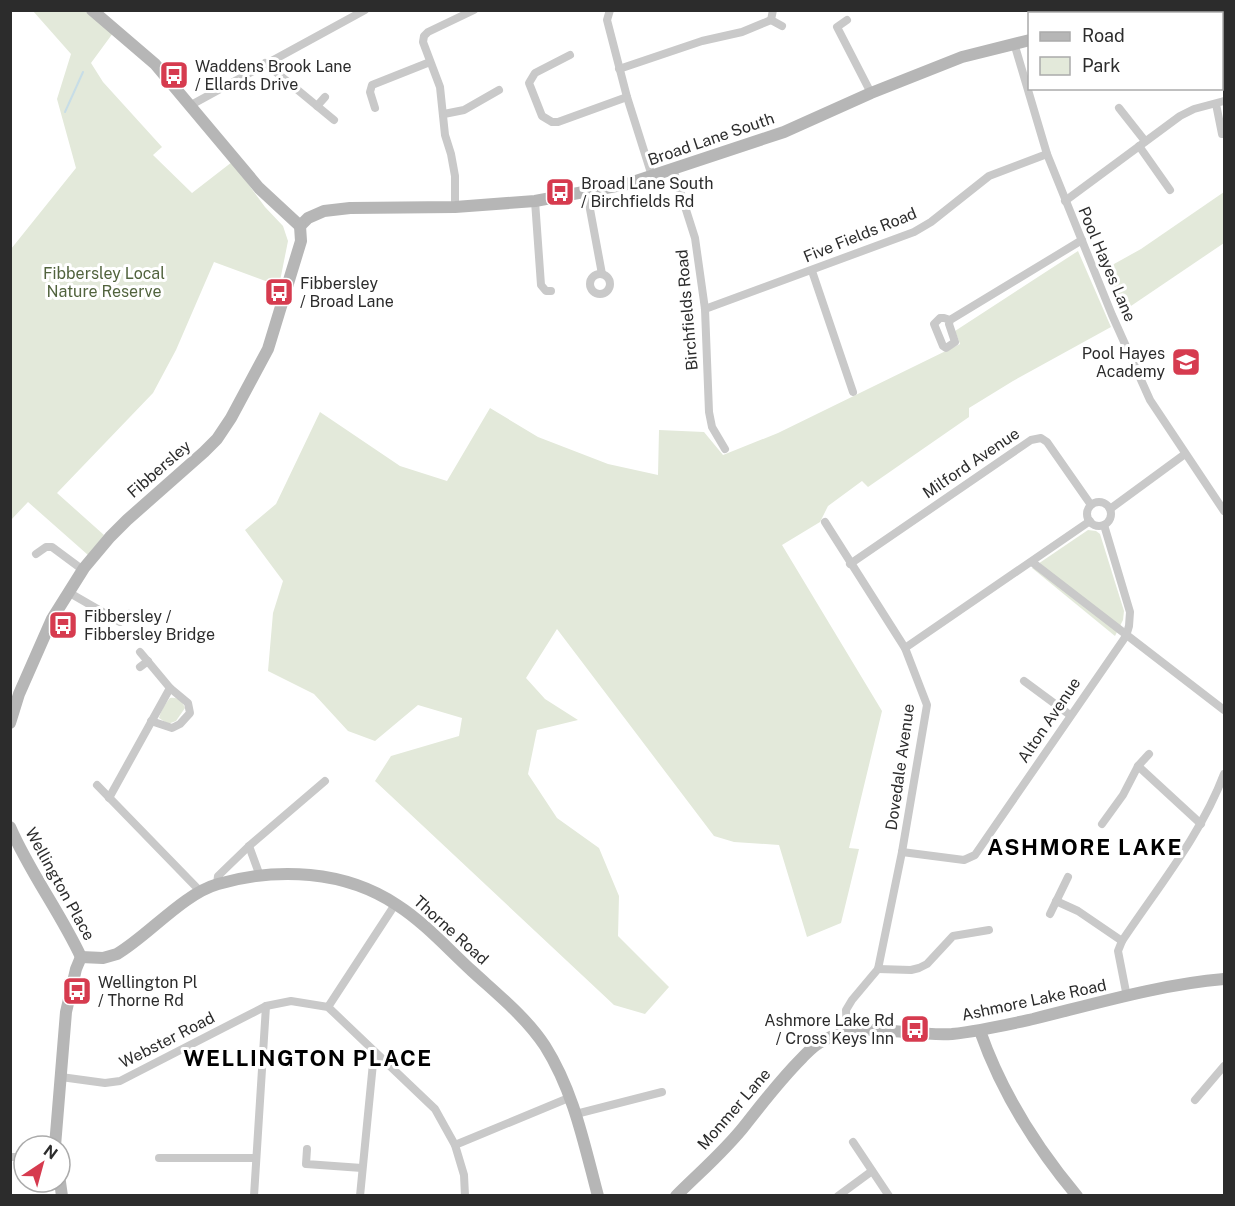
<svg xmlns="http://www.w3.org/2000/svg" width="1235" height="1206" font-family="'Public Sans',sans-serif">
	<rect width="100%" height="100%" fill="#fff"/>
	<g fill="#e3e9da">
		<path d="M33 11H85L113 33 91 63 103 82 162 147 153 155 192 193 232 162 265 207 283 226 288 241 279 286 214 262 176 350 153 393 57 493 104 535 88 555 28 502 11 520V249L76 168 57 99 71 54Z"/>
		<path d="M1224 192V243L1125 310 1105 269 1141 249Z"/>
		<path d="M1078 251 1111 327 1013 381 969 408V417L868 487 862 481 828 506 820 522 782 545 882 711 849 848 859 849 841 923 807 937 779 845 734 842 714 836 557 629 526 678 545 699 578 720 537 730 528 774 557 818 599 848 619 896 618 936 669 987 645 1014 614 1005 375 781 391 756 459 736 462 718 418 705 375 741 348 731 314 694 268 671 273 613 283 581 245 530 276 504 320 412 400 466 447 481 490 408 538 437 608 464 658 475 659 430 704 432 723 455 778 433 960 344 955 331Z"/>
		<path d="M1088 530 1096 531 1100 534 1124 611 1123 620 1115 636 1032 568Z"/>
		<path d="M170 698C179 697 182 701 185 708L176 721 168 724 159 718C161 710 165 704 170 698Z"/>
	</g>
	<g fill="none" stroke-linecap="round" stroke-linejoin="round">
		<path stroke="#c7dde7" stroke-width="2" d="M65 112 83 72"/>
		<g stroke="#c9c9c9" stroke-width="8">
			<path d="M610 10 607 20 627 97 652 176"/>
			<path d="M773 10 771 20 782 26"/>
			<path d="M847 20 837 27 871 93"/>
			<path d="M1014 43 1047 154 1112 315 1150 400 1224 511"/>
			<path d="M570 55 535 73 529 83 542 116 552 122H558L627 97"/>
			<path d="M265 63 334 120"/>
			<path d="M619 69 702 41 742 32 771 20"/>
			<path d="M1216 104 1222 134"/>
			<path d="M191 105 365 10"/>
			<path d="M317 106 325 97"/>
			<path d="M375 108 370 92 372 85 430 62"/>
			<path d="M1119 108 1145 141"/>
			<path d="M444 114 464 110 499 90"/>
			<path d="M1139 146 1170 190"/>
			<path d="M673 169 695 238 705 309 709 412 712 427 725 449"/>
			<path d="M587 193 602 274"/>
			<path d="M535 201 541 285 546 291H551"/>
			<path d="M1065 201 1180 116 1194 109 1224 101"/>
			<path d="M455 207V176L451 154 445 135 440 87 423 42 424 36 428 32 474 10"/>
			<path d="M812 271 853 392"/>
			<circle cx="600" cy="284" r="10"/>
			<path d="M705 309 914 232 931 222 989 176 1047 154"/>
			<path d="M950 320 949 324 955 342 946 348 943 346 934 324 940 318H944L950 320 1082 240"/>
			<circle cx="1099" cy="514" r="12"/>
			<path d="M1110 509 1185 454"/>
			<path d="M825 522 905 648 927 705 902 852 878 969 852 1000 846 1010 847 1031"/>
			<path d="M36 554 46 547H52L83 570"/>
			<path d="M1032 562 1224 710"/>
			<path d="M850 564 1031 440 1041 438 1047 442 1091 505"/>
			<path d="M68 592 120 622 129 614"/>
			<path d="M905 648 1090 521"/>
			<path d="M140 667 148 661"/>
			<path d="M1024 681 1070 715"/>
			<path d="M151 721 172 728 180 724 190 713 188 703 170 688"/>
			<path d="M1138 766 1201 824"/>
			<path d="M97 785 200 891"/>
			<path d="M109 798 170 688 140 652"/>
			<path d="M1102 824 1123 795 1138 766 1149 754"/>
			<path d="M249 846 260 876"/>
			<path d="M902 852 964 860 975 855 1126 636 1129 626 1130 612 1104 525"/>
			<path d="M217 884 218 876 249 846 325 781"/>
			<path d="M1056 901 1078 911 1122 941"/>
			<path d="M1050 914 1068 877"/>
			<path d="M878 969 911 970 919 968 927 964 953 936 989 930"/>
			<path d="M1127 997 1118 951 1122 941C1158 887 1201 835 1224 774"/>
			<path d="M328 1007 396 903"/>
			<path d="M61 1077 105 1083 120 1081 266 1006 291 1001 328 1007 435 1109 455 1145 464 1175 465 1196"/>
			<path d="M1195 1100 1224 1066"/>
			<path d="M576 1114 662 1092"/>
			<path d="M853 1142 889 1196"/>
			<path d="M455 1145 571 1097"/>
			<path d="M307 1149 306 1164 362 1168"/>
			<path d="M10 1157H24"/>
			<path d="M159 1158H256"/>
			<path d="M254 1196 266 1006"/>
			<path d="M360 1196 374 1053"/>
			<path d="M838 1196 872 1171"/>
		</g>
		<g stroke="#b6b6b6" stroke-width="12">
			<path d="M92 10 155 64 259 188 300 226"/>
			<path d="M1056 10 1057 14"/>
			<path d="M1162 14 1175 10"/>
			<path d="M300 226 308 218 324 211 350 208 455 207 535 201 627 184 784 132 871 93 962 57 1030 40"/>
			<path d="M10 723 19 694 52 619 84 568 110 537 127 520 204 452 217 439 231 418 268 349 301 241 300 226"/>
			<path d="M10 827C30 873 60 912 81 957"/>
			<path d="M81 957 103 958 117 954C149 935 183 894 218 884 277 867 345 870 397 905 425 923 448 949 472 971 497 994 526 1017 545 1046 574 1092 584 1144 598 1196"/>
			<path d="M980 1031C1001 1091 1036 1147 1077 1196"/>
			<path d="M55 1146 66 1012 76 969 81 957"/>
			<path d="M60 1182 62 1196"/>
			<path d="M676 1196C700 1172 726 1150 746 1124 764 1101 781 1079 802 1058 807 1053 812 1047 819 1043 858 1018 908 1037 952 1034 980 1031 1006 1025 1033 1019 1094 1004 1162 984 1224 979"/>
		</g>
	</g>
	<defs>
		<g id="bus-square" transform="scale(1.5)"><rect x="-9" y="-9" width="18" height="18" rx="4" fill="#d63b4f" stroke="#fff"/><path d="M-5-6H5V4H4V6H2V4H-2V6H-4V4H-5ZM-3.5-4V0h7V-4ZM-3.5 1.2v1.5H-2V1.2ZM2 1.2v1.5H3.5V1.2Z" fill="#fff"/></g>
		<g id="school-square" transform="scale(1.5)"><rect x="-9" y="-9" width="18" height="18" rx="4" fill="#d63b4f" stroke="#fff"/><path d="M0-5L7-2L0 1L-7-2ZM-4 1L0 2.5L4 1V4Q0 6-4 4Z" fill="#fff"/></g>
	</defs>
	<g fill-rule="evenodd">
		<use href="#bus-square" x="174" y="75"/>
		<use href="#bus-square" x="560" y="192"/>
		<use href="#bus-square" x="279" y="292"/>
		<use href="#school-square" x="1186" y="362"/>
		<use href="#bus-square" x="63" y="625"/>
		<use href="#bus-square" x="77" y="991"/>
		<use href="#bus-square" x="915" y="1029"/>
	</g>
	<g text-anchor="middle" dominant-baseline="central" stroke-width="6" stroke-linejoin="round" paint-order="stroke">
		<g font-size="16" fill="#2c2c2c" stroke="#fff" text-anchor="start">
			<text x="195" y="66">Waddens Brook Lane<tspan x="195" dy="18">/ Ellards Drive</tspan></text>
			<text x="581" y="183">Broad Lane South<tspan x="581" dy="18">/ Birchfields Rd</tspan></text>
			<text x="300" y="283">Fibbersley<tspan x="300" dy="18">/ Broad Lane</tspan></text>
			<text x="1165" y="353" text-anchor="end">Pool Hayes<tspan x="1165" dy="18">Academy</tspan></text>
			<text x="84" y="616">Fibbersley /<tspan x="84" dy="18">Fibbersley Bridge</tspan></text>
			<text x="98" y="982">Wellington Pl<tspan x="98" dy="18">/ Thorne Rd</tspan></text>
			<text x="894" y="1020" text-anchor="end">Ashmore Lake Rd<tspan x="894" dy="18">/ Cross Keys Inn</tspan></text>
		</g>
		<g font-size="16" fill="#2c2c2c" stroke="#fff">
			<text transform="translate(711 139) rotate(-19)">Broad Lane South</text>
			<text transform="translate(860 235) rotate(-22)">Five Fields Road</text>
			<text transform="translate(1107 264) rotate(67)">Pool Hayes Lane</text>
			<text transform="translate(687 310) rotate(-95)">Birchfields Road</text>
			<text transform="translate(971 463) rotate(-34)">Milford Avenue</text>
			<text transform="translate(159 469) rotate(-41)">Fibbersley</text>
			<text transform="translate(1049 720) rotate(-56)">Alton Avenue</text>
			<text transform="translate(900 767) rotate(-82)">Dovedale Avenue</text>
			<text transform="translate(60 884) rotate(61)">Wellington Place</text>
			<text transform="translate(451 930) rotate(42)">Thorne Road</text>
			<text transform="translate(1034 1000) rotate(-12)">Ashmore Lake Road</text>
			<text transform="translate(167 1040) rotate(-27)">Webster Road</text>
			<text transform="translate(734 1109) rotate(-49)">Monmer Lane</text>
		</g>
		<g font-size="16" fill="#51633d" stroke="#fff">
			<text x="104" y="273">Fibbersley Local<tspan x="104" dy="18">Nature Reserve</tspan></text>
		</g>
		<g font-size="22" font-weight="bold" letter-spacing="1.5" fill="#000" stroke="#fff">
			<text x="1085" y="847">ASHMORE LAKE</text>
			<text x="308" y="1058">WELLINGTON PLACE</text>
		</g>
	</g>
	<rect width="1235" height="1206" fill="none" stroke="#2c2c2c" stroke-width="24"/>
	<rect x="1028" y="12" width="195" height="78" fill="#ffffff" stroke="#ababab" stroke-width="1.5"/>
	<rect x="1040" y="32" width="30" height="9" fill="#b6b6b6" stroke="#ababab" stroke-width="1.5"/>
	<text x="1082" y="42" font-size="18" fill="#2c2c2c">Road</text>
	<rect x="1040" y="57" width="30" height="18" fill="#e3e9da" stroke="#ababab" stroke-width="1.5"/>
	<text x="1082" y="72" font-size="18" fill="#2c2c2c">Park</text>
	<g transform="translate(42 1164) rotate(36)"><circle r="28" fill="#ffffff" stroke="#ababab" stroke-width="1.5"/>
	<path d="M0-4.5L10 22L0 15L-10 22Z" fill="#d63b4f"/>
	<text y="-9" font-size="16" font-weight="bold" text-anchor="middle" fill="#2c2c2c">N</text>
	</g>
</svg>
